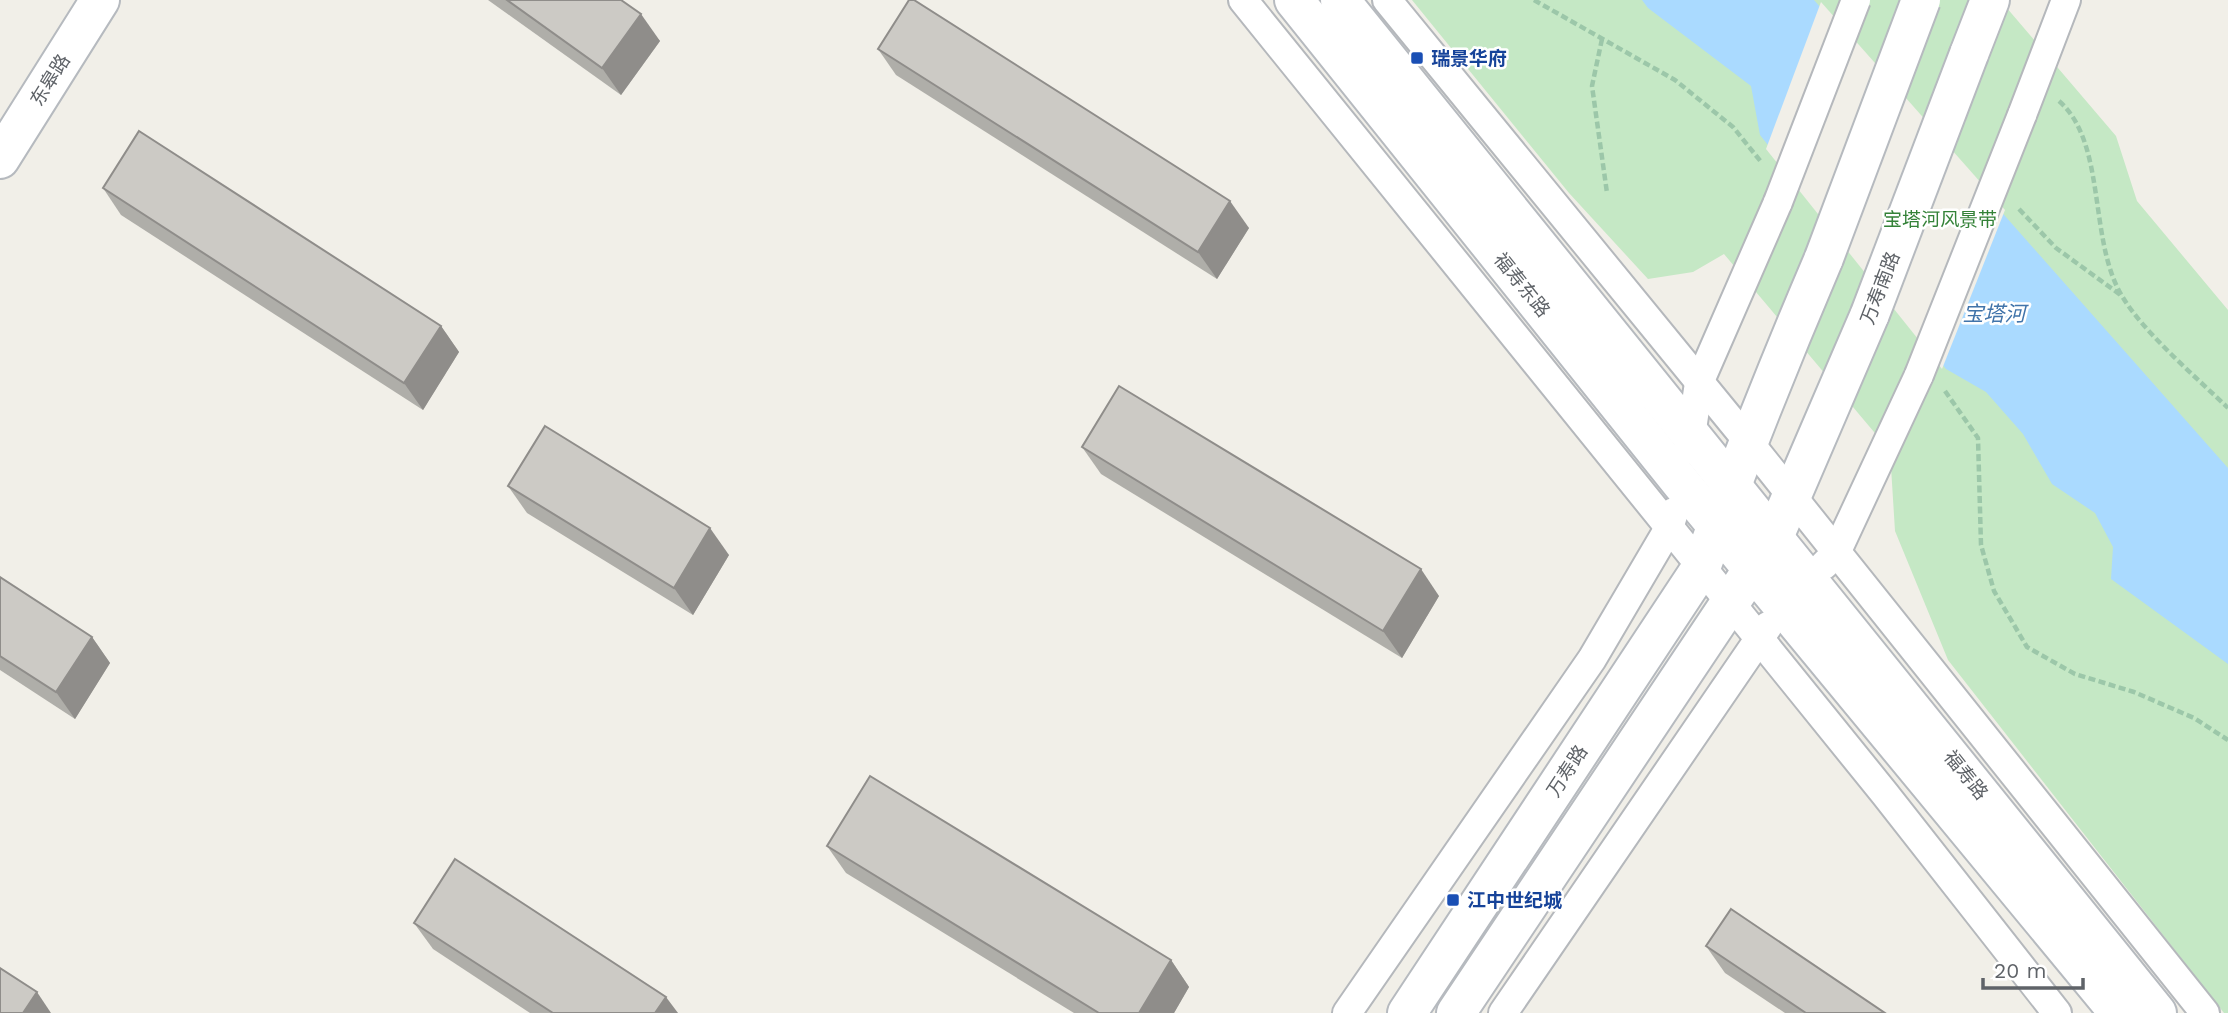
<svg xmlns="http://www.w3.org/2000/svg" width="2228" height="1013" font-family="'Work Sans','Noto Sans SC',sans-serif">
	<rect width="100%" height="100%" fill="#f1efe8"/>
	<path fill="#c5e8c5" d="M1412 0H2000L2116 136 2137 201 2228 310V1013H2224L1948 660 1895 531 1890 451 1724 254 1693 272 1648 279 1569 193Z"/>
	<path fill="#aadaff" d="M1642 0H1814L2228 468V664L2111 579 2113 547 2095 513 2052 484 2023 434 1986 392 1946 369 1760 135 1751 86 1648 8Z"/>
	<path fill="#f1efe8" d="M1821 2 2005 210 1942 369 1766 149Z"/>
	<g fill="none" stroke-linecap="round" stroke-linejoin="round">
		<g stroke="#b5b8bc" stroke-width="32">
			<g id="street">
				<path d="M1243 0 1885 794 2057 1013"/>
				<path d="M1387 0 1747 440 2205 1013"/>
				<path d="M2022 115 2066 0"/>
				<path d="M1689 449 1699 383 1778 202"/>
				<path d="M1824 565 1836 553 1919 375"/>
				<path d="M1347 1013 1592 659 1669 528 1674 512"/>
				<path d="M1503 1013 1768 626"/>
			</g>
		</g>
		<g stroke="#b6babf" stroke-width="42">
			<g id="secondary">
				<path d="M1294 0 1682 484 2119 1013"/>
				<path d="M1340 0 2157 1013"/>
				<path d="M1969 54 1990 0"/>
				<path d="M0 159 100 0"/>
				<path d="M1407 1013 1701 568C1739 464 1780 361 1824 258"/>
				<path d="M1456 1013 1774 537 1870 314"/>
			</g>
		</g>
		<g stroke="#9cc7a9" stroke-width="4.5" stroke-dasharray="7 3.5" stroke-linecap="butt">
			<path d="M1534 0 1675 80 1733 127 1762 163"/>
			<path d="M1602 39 1592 86 1607 193"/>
			<path d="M2059 101C2107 143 2088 240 2122 296 2143 332 2197 378 2228 408"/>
			<path d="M2019 209 2056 248 2122 296"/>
			<path d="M1945 391 1978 438 1981 545 1994 591 2027 647 2075 674 2134 692 2194 718 2228 740"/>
		</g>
		<use href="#street" stroke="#fff" stroke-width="28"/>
		<use href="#secondary" stroke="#fff" stroke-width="38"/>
		<g stroke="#b5b8bc" stroke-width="32" stroke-linecap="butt">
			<g id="street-bridge">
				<path d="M1778 202 1856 0"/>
				<path d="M1919 375 2022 115"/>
			</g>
		</g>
		<g stroke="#b6babf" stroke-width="42" stroke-linecap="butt">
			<g id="secondary-bridge">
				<path d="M1824 258 1921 0"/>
				<path d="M1870 314 1969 54"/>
			</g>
		</g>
		<use href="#street-bridge" stroke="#fff" stroke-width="28"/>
		<use href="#secondary-bridge" stroke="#fff" stroke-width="38"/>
	</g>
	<g fill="#afaea9">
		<path d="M488 0H621L660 41 621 95Z"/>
		<path d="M878 49 1249 228 1217 279 896 75Z"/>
		<path d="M103 188 441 326 459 352 423 410 121 215Z"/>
		<path d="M1082 447 1439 596 1402 658 1101 474Z"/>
		<path d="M508 486 729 555 693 615 527 513Z"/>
		<path d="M0 577 92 637 110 663 75 719 0 670Z"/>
		<path d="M827 846 1171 960 1189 987 1174 1013H1074L846 873Z"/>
		<path d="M414 923 678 1013H530L433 949Z"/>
		<path d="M1706 946 1885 1013H1785L1725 973Z"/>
	</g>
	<g fill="#8f8d8a">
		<path d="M641 14 660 41 621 95 602 68Z"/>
		<path d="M1230 201 1249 228 1217 279 1198 252Z"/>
		<path d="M441 326 459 352 423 410 404 383Z"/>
		<path d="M710 528 729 555 693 615 674 588Z"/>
		<path d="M1421 569 1439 596 1402 658 1383 631Z"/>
		<path d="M92 637 110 663 75 719 56 692Z"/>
		<path d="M1171 960 1189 987 1174 1013H1139Z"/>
		<path d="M37 992 51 1013H23Z"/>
		<path d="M666 997 678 1013H655Z"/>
	</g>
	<g fill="#cccac5" stroke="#8f8d8a" stroke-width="2">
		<path d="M507 0H621L641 14 602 68Z"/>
		<path d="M909 0H914L1230 201 1198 252 878 49Z"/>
		<path d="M139 131 441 326 404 383 103 188Z"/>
		<path d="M1119 386 1421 569 1383 631 1082 447Z"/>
		<path d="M545 426 710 528 674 588 508 486Z"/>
		<path d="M0 577 92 637 56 692 0 656Z"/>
		<path d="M870 776 1171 960 1139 1013H1099L827 846Z"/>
		<path d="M455 859 666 997 655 1013H553L414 923Z"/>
		<path d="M1731 909 1885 1013H1806L1706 946Z"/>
		<path d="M0 968 37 992 23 1013H0Z"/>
	</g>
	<g fill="#1a4fb4" stroke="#fff" stroke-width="2.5">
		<rect x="1410" y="51" width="14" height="14" rx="3.5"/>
		<rect x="1446" y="893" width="14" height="14" rx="3.5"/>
	</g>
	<g text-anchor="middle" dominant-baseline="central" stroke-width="5" stroke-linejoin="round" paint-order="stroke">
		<g font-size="19" font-weight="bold" fill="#164399" stroke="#fff" text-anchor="start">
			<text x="1431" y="58">瑞景华府</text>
			<text x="1467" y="900">江中世纪城</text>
		</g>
		<g font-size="19" fill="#5f6368" stroke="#fff">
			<text transform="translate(50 80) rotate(-58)">东皋路</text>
			<text transform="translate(1522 285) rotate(51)">福寿东路</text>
			<text transform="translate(1880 288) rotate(-69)">万寿南路</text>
			<text transform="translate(1567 771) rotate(-57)">万寿路</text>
			<text transform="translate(1966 775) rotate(51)">福寿路</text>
		</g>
		<g font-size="19" fill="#348238" stroke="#fff">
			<text x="1940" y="219">宝塔河风景带</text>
		</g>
		<g font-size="21" font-style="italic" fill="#4174aa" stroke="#fff">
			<text x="1994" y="313">宝塔河</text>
		</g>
	</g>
	<path d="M1983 978v10h100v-10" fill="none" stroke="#5f6368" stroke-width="3.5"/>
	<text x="1994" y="978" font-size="21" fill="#5f6368" stroke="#ffffff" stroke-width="5" paint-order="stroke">20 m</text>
</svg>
